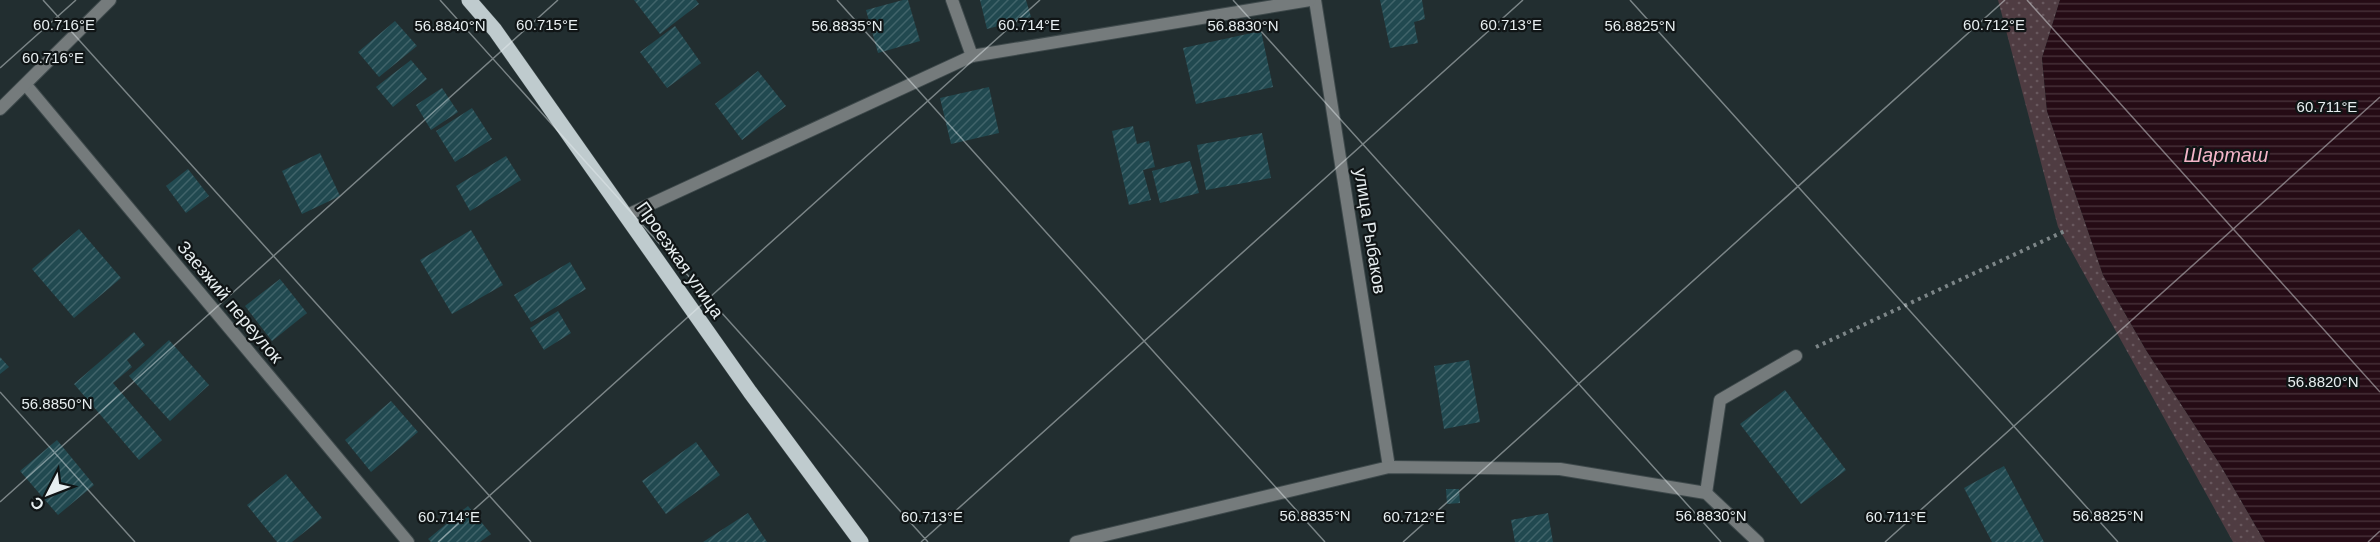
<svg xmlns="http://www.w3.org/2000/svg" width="2380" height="542" font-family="Helvetica,sans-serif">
	<defs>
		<pattern id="grass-dots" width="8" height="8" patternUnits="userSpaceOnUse" patternTransform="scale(1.5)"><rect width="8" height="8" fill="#4f3c42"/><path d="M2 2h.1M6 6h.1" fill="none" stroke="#68585e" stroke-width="1.8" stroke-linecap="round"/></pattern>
		<pattern id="water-rules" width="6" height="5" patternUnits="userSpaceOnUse" patternTransform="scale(1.5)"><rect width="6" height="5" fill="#250b15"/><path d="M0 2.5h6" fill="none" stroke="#452f37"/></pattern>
		<pattern id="building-hatch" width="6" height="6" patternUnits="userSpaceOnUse" patternTransform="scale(1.5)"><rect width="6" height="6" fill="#214950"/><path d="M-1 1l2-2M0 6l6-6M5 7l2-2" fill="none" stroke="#41646a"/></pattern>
	</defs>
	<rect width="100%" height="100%" fill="#222e30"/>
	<path fill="url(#grass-dots)" d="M1998 0H2060L2042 58 2047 111 2103 275 2146 350 2221 466 2265 542H2233L2058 227Z"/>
	<path fill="url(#water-rules)" d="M2060 0H2380V542H2265L2221 466 2146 350 2103 275 2047 111 2042 58Z"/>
	<g fill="url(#building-hatch)">
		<path d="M634 0H696L699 4 660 34Z"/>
		<path d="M903 0H908L920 41 878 53 866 10Z"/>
		<path d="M980 0H1026L1031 17 987 29Z"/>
		<path d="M1380 0H1422L1425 19 1414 22 1418 43 1390 48Z"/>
		<path d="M395 21 417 46 379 77 358 52Z"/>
		<path d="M675 26 701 63 667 88 640 52Z"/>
		<path d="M1261 31 1273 87 1196 104 1183 48Z"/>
		<path d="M411 60 427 79 393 107 376 87Z"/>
		<path d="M758 71 786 106 742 140 715 104Z"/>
		<path d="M989 87 999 133 951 144 940 98Z"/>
		<path d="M442 88 458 112 431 130 416 105Z"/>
		<path d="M472 108 492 139 455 162 436 131Z"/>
		<path d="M1133 126 1137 144 1149 141 1155 167 1143 170 1151 200 1129 205 1112 131Z"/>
		<path d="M1262 133 1271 178 1206 190 1197 145Z"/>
		<path d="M320 153 340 196 302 214 282 171Z"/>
		<path d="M506 156 521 180 470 211 456 186Z"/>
		<path d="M1190 161 1199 193 1160 203 1152 171Z"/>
		<path d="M188 169 209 196 186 213 166 186Z"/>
		<path d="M79 229 121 278 74 318 32 269Z"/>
		<path d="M471 230 503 285 452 314 420 260Z"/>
		<path d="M570 262 586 289 531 322 514 295Z"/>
		<path d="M280 279 307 313 272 341 245 306Z"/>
		<path d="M558 311 571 333 544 350 530 328Z"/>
		<path d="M134 332 145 345 127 360 132 367 113 383 162 440 139 460 74 384Z"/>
		<path d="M169 340 209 385 170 421 129 376Z"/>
		<path d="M0 357 9 367 0 374Z"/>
		<path d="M1469 360 1480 422 1444 429 1434 366Z"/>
		<path d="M1785 390 1846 470 1801 504 1740 424Z"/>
		<path d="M391 401 418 432 371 472 345 440Z"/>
		<path d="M57 440 94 485 58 515 20 471Z"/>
		<path d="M696 442 720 475 666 514 642 481Z"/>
		<path d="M2004 466 2044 542H1992L1964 488Z"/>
		<path d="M286 474 322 518 292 542H277L247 505Z"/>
		<path d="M1446 489H1459L1460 503 1447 504Z"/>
		<path d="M468 506 491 534 480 542H431L428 539Z"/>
		<path d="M748 513 767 542H703Z"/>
		<path d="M1548 513 1553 542H1515L1511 520Z"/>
	</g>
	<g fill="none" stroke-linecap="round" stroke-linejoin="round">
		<g stroke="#3e494b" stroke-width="14">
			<path id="lane" d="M1706 493 1720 400 1796 356"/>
		</g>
		<g stroke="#3e494b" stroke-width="14">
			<g id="street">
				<path d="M952 0 972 56"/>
				<path d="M1315 0 1389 467"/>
				<path d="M26 85 408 542"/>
				<path d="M0 109 110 0"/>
				<path d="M625 216 972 56 1310 0"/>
				<path d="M1076 542 1389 467 1560 469 1706 493 1758 542"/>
			</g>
		</g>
		<g stroke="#3e494b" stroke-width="16">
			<path id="primary" d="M469 0 495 30 750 392 861 542"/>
		</g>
		<path stroke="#7d8688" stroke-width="4" stroke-dasharray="3 4.5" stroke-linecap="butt" d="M1816 347 2067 230"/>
		<use href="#lane" stroke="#757b7c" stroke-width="12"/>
		<use href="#street" stroke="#757b7c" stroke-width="12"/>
		<use href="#primary" stroke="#bfcbce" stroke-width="15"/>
	</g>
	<path fill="none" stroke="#e7eef0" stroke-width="1.5" stroke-opacity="0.45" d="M43 0 531 542M440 0 928 542M837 0 1325 542M1233 0 1721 542M1630 0 2118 542M2027 0 2380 392M0 68 76 0M0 392 135 542M0 502 558 0M438 542 1040 0M921 542 1523 0M1403 542 2005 0M1885 542 2380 97M2368 542 2380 531"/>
	<g text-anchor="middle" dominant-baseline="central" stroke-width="4.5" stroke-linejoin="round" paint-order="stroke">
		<g font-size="18" fill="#e7eef0" stroke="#101516">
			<text transform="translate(1370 231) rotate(81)">улица Рыбаков</text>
			<text transform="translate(680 260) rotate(55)">Проезжая улица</text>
			<text transform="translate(230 302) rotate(50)">Заезжий переулок</text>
		</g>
		<g font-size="20" font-style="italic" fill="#f3b5c8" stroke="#101516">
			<text x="2226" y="155">Шарташ</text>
		</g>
	</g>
	<g font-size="15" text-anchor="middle" fill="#e7eef0" stroke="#101516" stroke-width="4.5" stroke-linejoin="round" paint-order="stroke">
		<text x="1994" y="30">60.712°E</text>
		<text x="547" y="30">60.715°E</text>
		<text x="1029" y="30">60.714°E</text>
		<text x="1511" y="30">60.713°E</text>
		<text x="64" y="30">60.716°E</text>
		<text x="450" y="31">56.8840°N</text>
		<text x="847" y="31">56.8835°N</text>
		<text x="1640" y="31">56.8825°N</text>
		<text x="1243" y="31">56.8830°N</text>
		<text x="53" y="63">60.716°E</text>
		<text x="2327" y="112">60.711°E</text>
		<text x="2323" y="387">56.8820°N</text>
		<text x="57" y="409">56.8850°N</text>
		<text x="1315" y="521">56.8835°N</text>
		<text x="1711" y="521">56.8830°N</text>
		<text x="2108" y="521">56.8825°N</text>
		<text x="449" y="522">60.714°E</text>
		<text x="932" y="522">60.713°E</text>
		<text x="1414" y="522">60.712°E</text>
		<text x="1896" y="522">60.711°E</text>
	</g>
	<g transform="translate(48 494) rotate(228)" stroke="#101516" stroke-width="4.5" paint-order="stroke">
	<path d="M0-4.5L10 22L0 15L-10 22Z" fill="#e7eef0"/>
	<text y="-9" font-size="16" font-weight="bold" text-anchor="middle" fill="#e7eef0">С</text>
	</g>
</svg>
